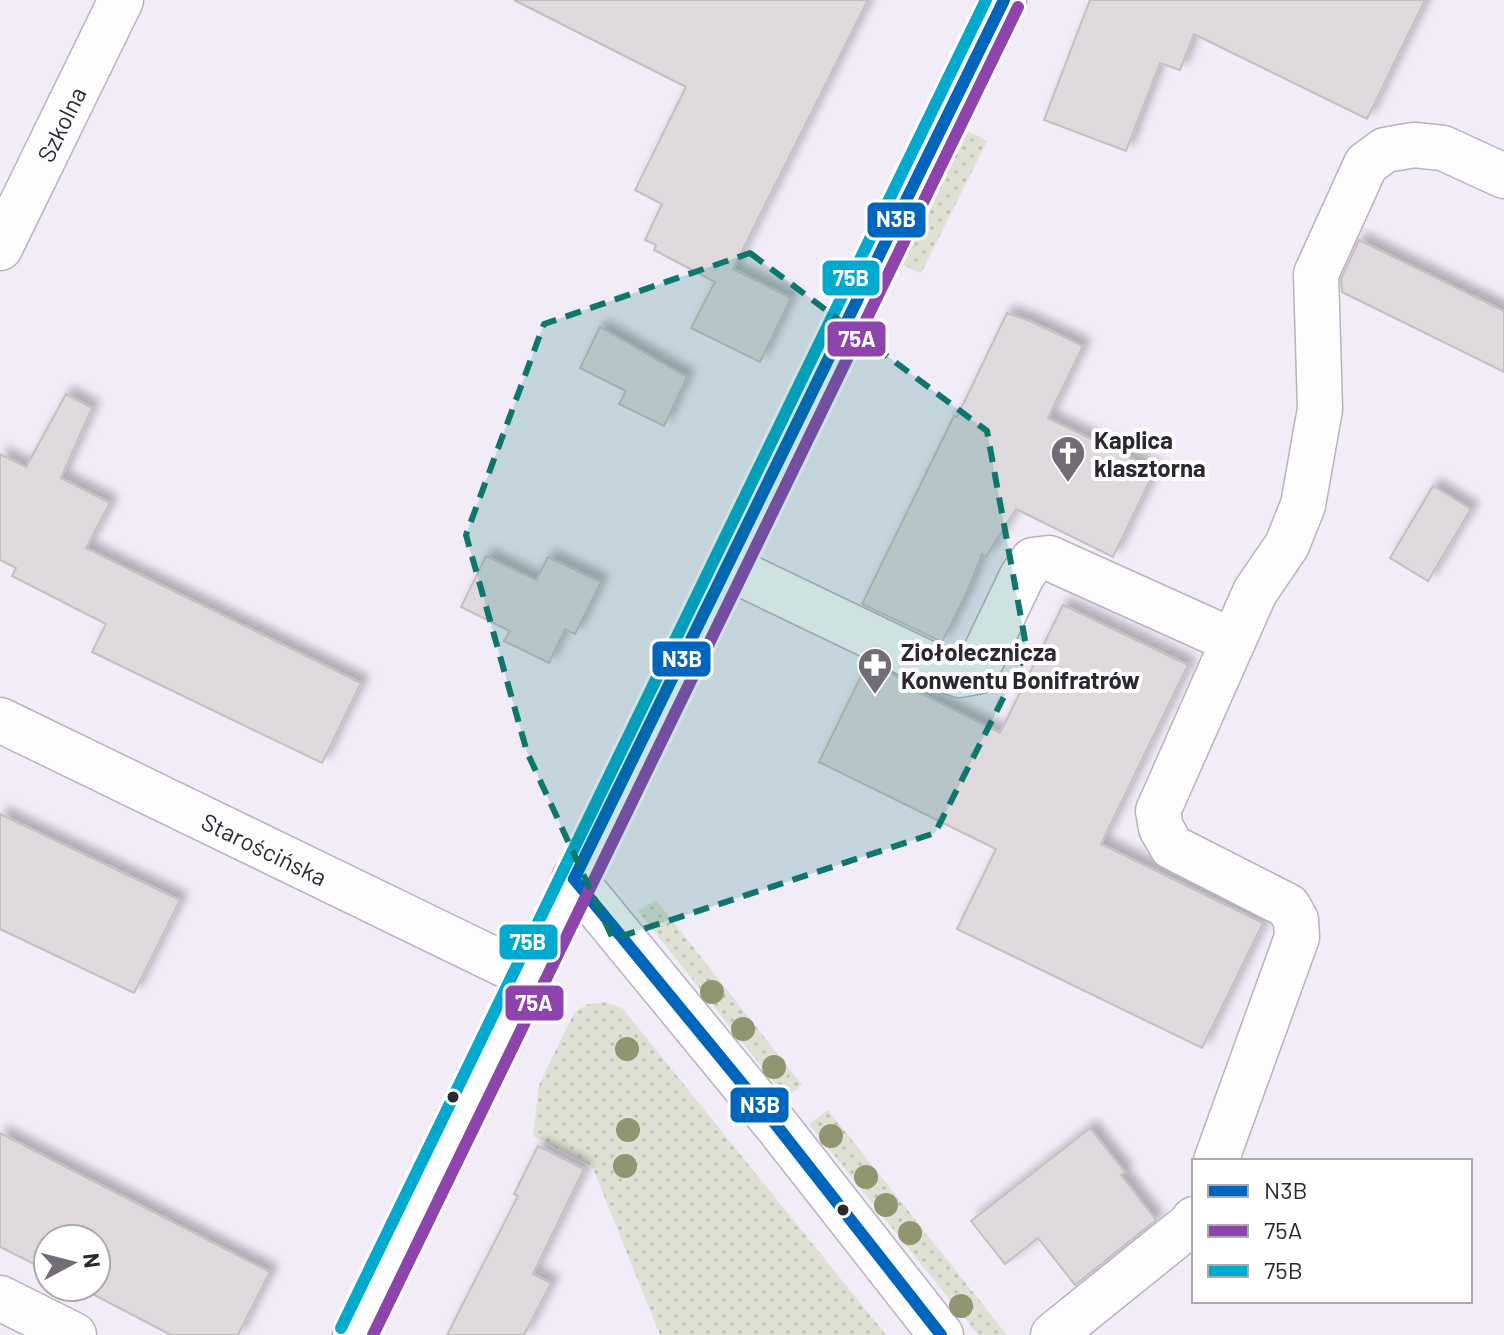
<svg xmlns="http://www.w3.org/2000/svg" width="1504" height="1335" font-family="Barlow,sans-serif">
	<defs>
		<pattern id="grass-dots" width="8" height="8" patternUnits="userSpaceOnUse" patternTransform="scale(2)"><rect width="8" height="8" fill="#dde0d2"/><path d="M2 2h.1M6 6h.1" fill="none" stroke="#bec0b5" stroke-width="1.8" stroke-linecap="round"/></pattern>
		<filter id="shadow"><feDropShadow dx="7" dy="-7" stdDeviation="4" flood-color="#0004"/></filter>
	</defs>
	<rect width="100%" height="100%" fill="#f2ebf8"/>
	<g fill="url(#grass-dots)">
		<path d="M968 131 987 141 921 273 903 265Z"/>
		<path d="M656 900 802 1085 786 1097 638 911Z"/>
		<path d="M606 1002 623 1009 886 1335H660L592 1166 533 1136 539 1085 574 1013 588 1004Z"/>
		<path d="M828 1110 1007 1335H978L809 1124Z"/>
	</g>
	<g fill="#dfd8dc" stroke="#c5bec0" stroke-width="2" filter="url(#shadow)">
		<path d="M514 0H868L733 269 791 298 760 362 691 328 715 282 654 250 656 245 645 240 662 204 635 190 686 87Z"/>
		<path d="M1090 0H1425L1367 119 1194 34 1180 70 1160 63 1126 151 1044 120Z"/>
		<path d="M1359 240 1504 311V372L1342 292 1341 279Z"/>
		<path d="M1007 313 1030 321 1083 346 1048 418 1155 470 1113 557 1016 509 986 557 982 554 967 592 942 642 862 604 954 416 957 417Z"/>
		<path d="M600 327 687 377 664 426 619 404 626 391 580 368Z"/>
		<path d="M66 394 92 408 61 478 110 503 86 548 361 683 322 763 92 652 106 624 12 576 16 568 0 560V454L26 467Z"/>
		<path d="M1433 486 1471 509 1428 581 1390 558Z"/>
		<path d="M486 556 536 580 548 557 601 582 575 634 565 629 549 663 504 641 510 631 461 607Z"/>
		<path d="M1063 605 1188 665 1101 844 1263 923 1202 1048 957 929 996 849 819 762 868 662 920 688 918 692 1000 733Z"/>
		<path d="M0 814 180 900 134 993 0 929Z"/>
		<path d="M1090 1128 1125 1172 1121 1175 1156 1220 1075 1285 1038 1238 1005 1264 971 1221Z"/>
		<path d="M0 1133 270 1272 238 1335H171L79 1287H96V1239H48V1271L0 1247Z"/>
		<path d="M538 1146 584 1169 533 1274 551 1283 524 1335H447L518 1196 514 1194Z"/>
	</g>
	<g fill="none" stroke-linecap="round" stroke-linejoin="round">
		<g stroke="#b8b2bd" stroke-width="47">
			<g id="minor">
				<path id="s1" d="M0 248 121 0"/>
				<path d="M727 567 931 665 960 675 976 672 1022 576 1033 560 1049 558 1233 641"/>
				<path id="s2" d="M0 720 528 976"/>
				<path d="M574 879 777 1126 941 1335"/>
				<path d="M1216 1161 1297 937 1296 920 1288 906 1172 847 1161 828 1158 811 1255 592 1287 545 1303 505 1320 409 1316 274 1366 164 1385 150 1414 145 1443 148 1504 176"/>
				<path d="M0 1298 74 1335"/>
				<path d="M355 1335 1004 0"/>
				<path d="M1053 1335 1192 1223 1194 1219"/>
			</g>
		</g>
		<use href="#minor" stroke="#fdfcfe" stroke-width="44"/>
		<g stroke="#fff" stroke-width="18">
			<g id="bus-1">
				<path d="M574 879 1004 0"/>
				<path d="M574 879 777 1126 941 1335"/>
			</g>
		</g>
		<g stroke="#fff" stroke-width="18">
			<path id="bus-2" d="M373 1335 1018 7"/>
		</g>
		<g stroke="#fff" stroke-width="18">
			<path id="bus-3" d="M341 1328 986 0"/>
		</g>
		<use href="#bus-1" stroke="#0065bd" stroke-width="12"/>
		<use href="#bus-2" stroke="#8e44ad" stroke-width="12"/>
		<use href="#bus-3" stroke="#00a9ce" stroke-width="12"/>
	</g>
	<g fill="#909570">
		<circle cx="712" cy="992" r="12"/>
		<circle cx="743" cy="1029" r="12"/>
		<circle cx="627" cy="1049" r="12"/>
		<circle cx="774" cy="1067" r="12"/>
		<circle cx="628" cy="1130" r="12"/>
		<circle cx="831" cy="1136" r="12"/>
		<circle cx="625" cy="1166" r="12"/>
		<circle cx="866" cy="1177" r="12"/>
		<circle cx="886" cy="1205" r="12"/>
		<circle cx="910" cy="1233" r="12"/>
		<circle cx="961" cy="1306" r="12"/>
	</g>
	<path fill="#0f766e" fill-opacity="0.2" stroke="#0f766e" stroke-width="6" stroke-dasharray="16 10" stroke-linejoin="round" d="M750 253 987 431 1027 651 935 833 613 939 527 752 466 535 544 324Z"/>
	<defs>
		<g id="church-pin" transform="scale(1.8)"><path d="M0 17L-7.5 6A9.5 9.5 0 1 1 7.5 6Z" fill="#716c76" stroke="#fff"/><path d="M-1.2-6h2.4v3.5h3.3v2.4h-3.3V6h-2.4V-.1h-3.3v-2.4h3.3Z" fill="#fff"/></g>
		<g id="pharmacy-pin" transform="scale(1.8)"><path d="M0 17L-7.5 6A9.5 9.5 0 1 1 7.5 6Z" fill="#716c76" stroke="#fff"/><path d="M-2-6h4v4h4v4h-4v4h-4v-4h-4v-4h4Z" fill="#fff"/></g>
	</defs>
	<g fill-rule="evenodd">
		<use href="#church-pin" x="1068" y="453"/>
		<use href="#pharmacy-pin" x="875" y="665"/>
	</g>
	<g fill="#2c2730" stroke="#fff" stroke-width="3">
		<circle cx="453" cy="1097" r="7"/>
		<circle cx="843" cy="1210" r="7"/>
	</g>
	<g text-anchor="middle" dominant-baseline="central" stroke-width="8" stroke-linejoin="round" paint-order="stroke">
		<g font-size="24" fill="#2c2730" stroke="#fff">
			<text stroke="none"><textPath href="#s1" startOffset="138">Szkolna</textPath></text>
			<text stroke="none"><textPath href="#s2" startOffset="294">Starościńska</textPath></text>
		</g>
		<g font-size="24" font-weight="bold" fill="#2c2730" stroke="#fff" text-anchor="start">
			<text x="1094" y="439">Kaplica<tspan x="1094" dy="28">klasztorna</tspan></text>
			<text x="901" y="651">Ziołolecznicza<tspan x="901" dy="28">Konwentu Bonifratrów</tspan></text>
		</g>
	</g>
	<g stroke="#fff" stroke-width="3">
		<rect x="866" y="201" width="61" height="38" rx="8" fill="#0065bd"/>
		<rect x="821" y="259" width="60" height="38" rx="8" fill="#00a9ce"/>
		<rect x="826" y="320" width="61" height="38" rx="8" fill="#8e44ad"/>
		<rect x="651" y="640" width="61" height="38" rx="8" fill="#0065bd"/>
		<rect x="498" y="923" width="61" height="38" rx="8" fill="#00a9ce"/>
		<rect x="504" y="984" width="61" height="38" rx="8" fill="#8e44ad"/>
		<rect x="729" y="1086" width="61" height="38" rx="8" fill="#0065bd"/>
	</g>
	<g font-size="22" text-anchor="middle" font-weight="bold" fill="#fff">
		<text x="896" y="227">N3B</text>
		<text x="851" y="286">75B</text>
		<text x="857" y="347">75A</text>
		<text x="682" y="667">N3B</text>
		<text x="528" y="950">75B</text>
		<text x="534" y="1011">75A</text>
		<text x="760" y="1113">N3B</text>
	</g>
	<rect x="1192" y="1159" width="280" height="144" fill="#ffffff" stroke="#aba9ac" stroke-width="2"/>
	<rect x="1208" y="1185" width="40" height="12" fill="#0065bd" stroke="#aba9ac" stroke-width="2"/>
	<text x="1264" y="1199" font-size="24" fill="#2c2730">N3B</text>
	<rect x="1208" y="1225" width="40" height="12" fill="#8e44ad" stroke="#aba9ac" stroke-width="2"/>
	<text x="1264" y="1239" font-size="24" fill="#2c2730">75A</text>
	<rect x="1208" y="1265" width="40" height="12" fill="#00a9ce" stroke="#aba9ac" stroke-width="2"/>
	<text x="1264" y="1279" font-size="24" fill="#2c2730">75B</text>
	<g transform="translate(72 1263) rotate(83)"><circle r="38" fill="#ffffff" stroke="#aba9ac" stroke-width="2"/>
	<path d="M0-6L14 30L0 20L-14 30Z" fill="#716c76"/>
	<text y="-12" font-size="22" font-weight="bold" text-anchor="middle" fill="#2c2730">N</text>
	</g>
</svg>
